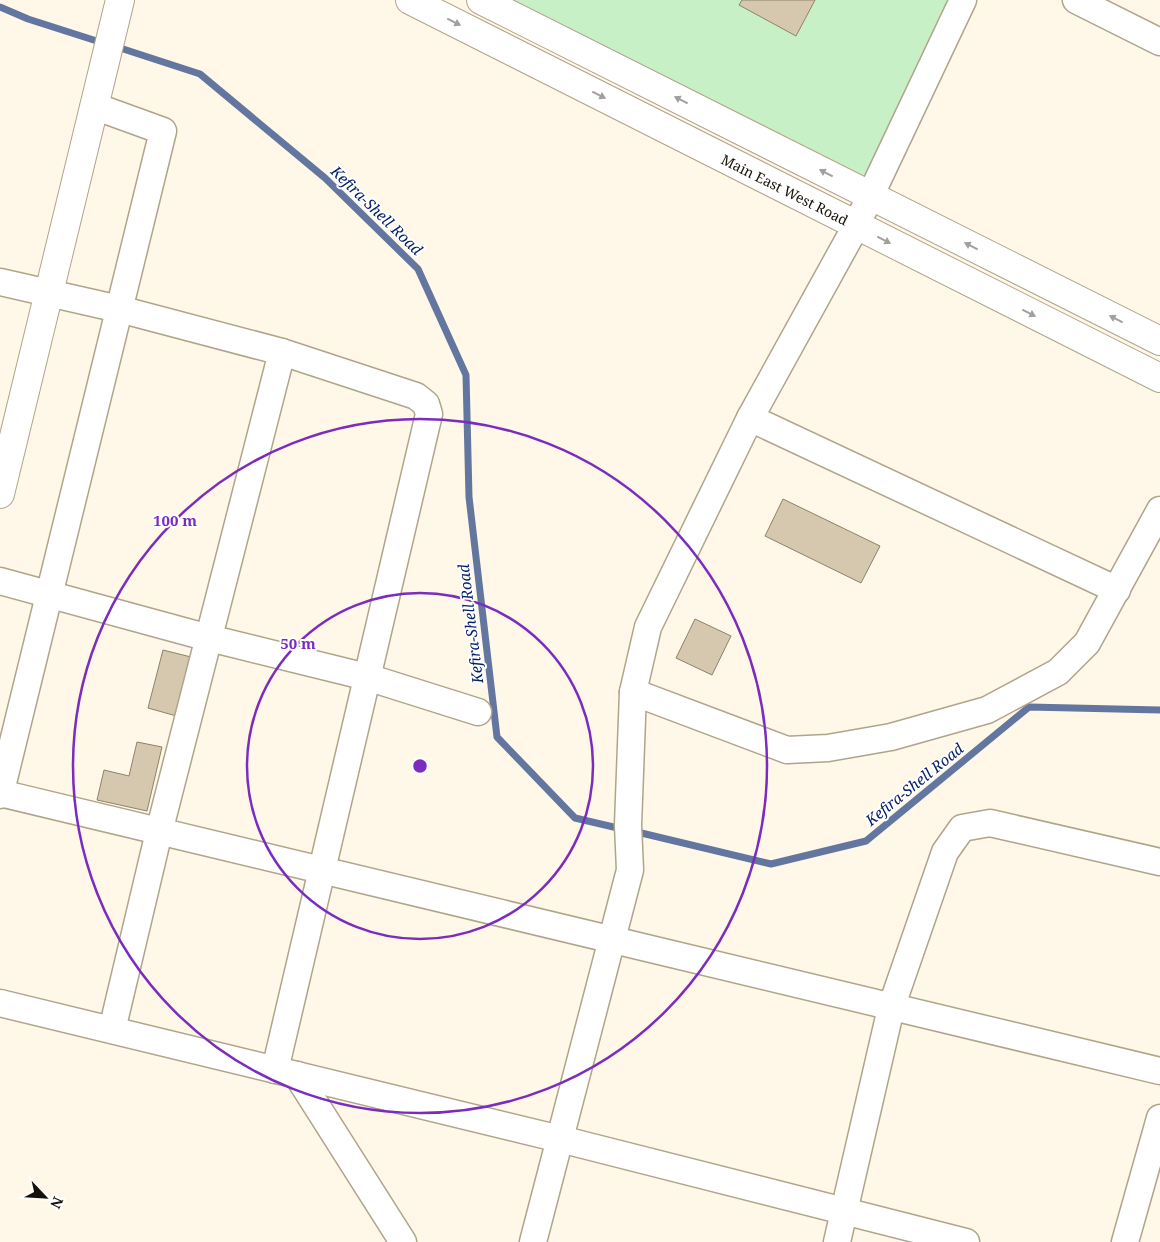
<svg xmlns="http://www.w3.org/2000/svg" width="1160" height="1242" font-family="'Noto Serif',serif">
	<rect width="100%" height="100%" fill="#fff7e7"/>
	<path fill="#c8f0c7" d="M481 0H963L871 195Z"/>
	<g fill="none" stroke-linecap="round" stroke-linejoin="round">
		<g stroke="#62769f" stroke-width="7">
			<path d="M0 7 28 19 103 43"/>
			<path d="M114 46 200 74 325 178 418 269 466 375 469 497 497 737 575 818 622 829"/>
			<path d="M633 831 771 864 866 841 1029 707 1160 710"/>
		</g>
	</g>
	<g fill="#d5c8ae" stroke="#8d8269">
		<path d="M742 0H815L796 36 739 5Z"/>
		<path d="M783 499 880 546 861 583 765 536Z"/>
		<path d="M695 619 731 636 712 675 676 658Z"/>
		<path d="M163 650 195 658 180 717 148 708Z"/>
		<path d="M137 742 162 747 147 811 97 800 104 770 129 776Z"/>
	</g>
	<g fill="none" stroke-linecap="round" stroke-linejoin="round">
		<g stroke="#b0a48b" stroke-width="29">
			<g id="street">
				<path d="M1076 0 1160 42"/>
				<path d="M0 282 119 309 282 352 416 396 426 404 429 414 275 1070"/>
				<path d="M750 418 1117 590"/>
				<path d="M0 581 209 638 367 677 478 712"/>
				<path d="M633 692 787 750 828 748 891 737 987 710 1058 672 1087 643 1160 510"/>
				<path d="M0 793 1160 1071"/>
				<path d="M0 795 163 131 94 106"/>
				<path d="M0 1003 560 1139 966 1242"/>
				<path d="M112 1030 159 832 282 352"/>
				<path d="M297 1075 403 1242"/>
				<path d="M533 1242 630 870 628 825 633 692 648 627 750 418 856 226 963 0"/>
				<path d="M837 1242 891 1008 945 852 962 828 990 823 1160 862"/>
				<path d="M1125 1242 1160 1118"/>
			</g>
		</g>
		<g stroke="#b0a48b" stroke-width="30">
			<path id="secondary" d="M0 494 120 0"/>
		</g>
		<g stroke="#b0a48b" stroke-width="30">
			<g id="primary">
				<path id="s1" d="M410 0 1160 378"/>
				<path d="M481 0 1160 341"/>
			</g>
		</g>
		<use href="#street" stroke="#fff" stroke-width="26"/>
		<use href="#secondary" stroke="#fff" stroke-width="28"/>
		<use href="#primary" stroke="#fff" stroke-width="28"/>
	</g>
	<defs><path id="oneway-solid" d="M-6-.8H1V-3.2L6.5 0L1 3.2V.8H-6Z" transform="scale(1.25)"/></defs>
	<g fill="#a2a09c">
		<use href="#oneway-solid" transform="translate(454 22) rotate(27)"/>
		<use href="#oneway-solid" transform="translate(599 95) rotate(27)"/>
		<use href="#oneway-solid" transform="translate(681 100) rotate(-153)"/>
		<use href="#oneway-solid" transform="translate(826 173) rotate(-153)"/>
		<use href="#oneway-solid" transform="translate(884 240) rotate(27)"/>
		<use href="#oneway-solid" transform="translate(971 246) rotate(-153)"/>
		<use href="#oneway-solid" transform="translate(1029 313) rotate(27)"/>
		<use href="#oneway-solid" transform="translate(1116 319) rotate(-153)"/>
	</g>
	<g fill="none" stroke="#7b2cbf" stroke-width="2.5">
		<circle cx="420" cy="766" r="173"/>
		<circle cx="420" cy="766" r="347"/>
	</g>
	<g text-anchor="middle" dominant-baseline="central" stroke-width="4" stroke-linejoin="round" paint-order="stroke">
		<g font-size="14" fill="#161108" stroke="#fff">
			<text stroke="none"><textPath href="#s1" startOffset="420">Main East West Road</textPath></text>
		</g>
		<g font-size="15" font-style="italic" fill="#062068" stroke="#fff">
			<text transform="translate(377 210) rotate(44)">Kefira-Shell Road</text>
			<text transform="translate(470 624) rotate(-97)">Kefira-Shell Road</text>
			<text transform="translate(914 784) rotate(-39)">Kefira-Shell Road</text>
		</g>
	</g>
	<circle cx="420" cy="766" r="8" fill="#7b2cbf" stroke="#fff" stroke-width="2.5"/>
	<g font-size="15" text-anchor="middle" font-weight="bold" fill="#7b2cbf" stroke="#fff" stroke-width="4" stroke-linejoin="round" paint-order="stroke">
		<text x="175" y="526">100 m</text>
		<text x="298" y="649">50 m</text>
	</g>
	<g transform="translate(45 1197) rotate(115)" stroke="#ffffff" stroke-width="4" paint-order="stroke">
	<path d="M0-4L9 19L0 12L-9 19Z" fill="#161108"/>
	<text y="-8" font-size="14" font-weight="bold" text-anchor="middle" fill="#161108">N</text>
	</g>
</svg>
